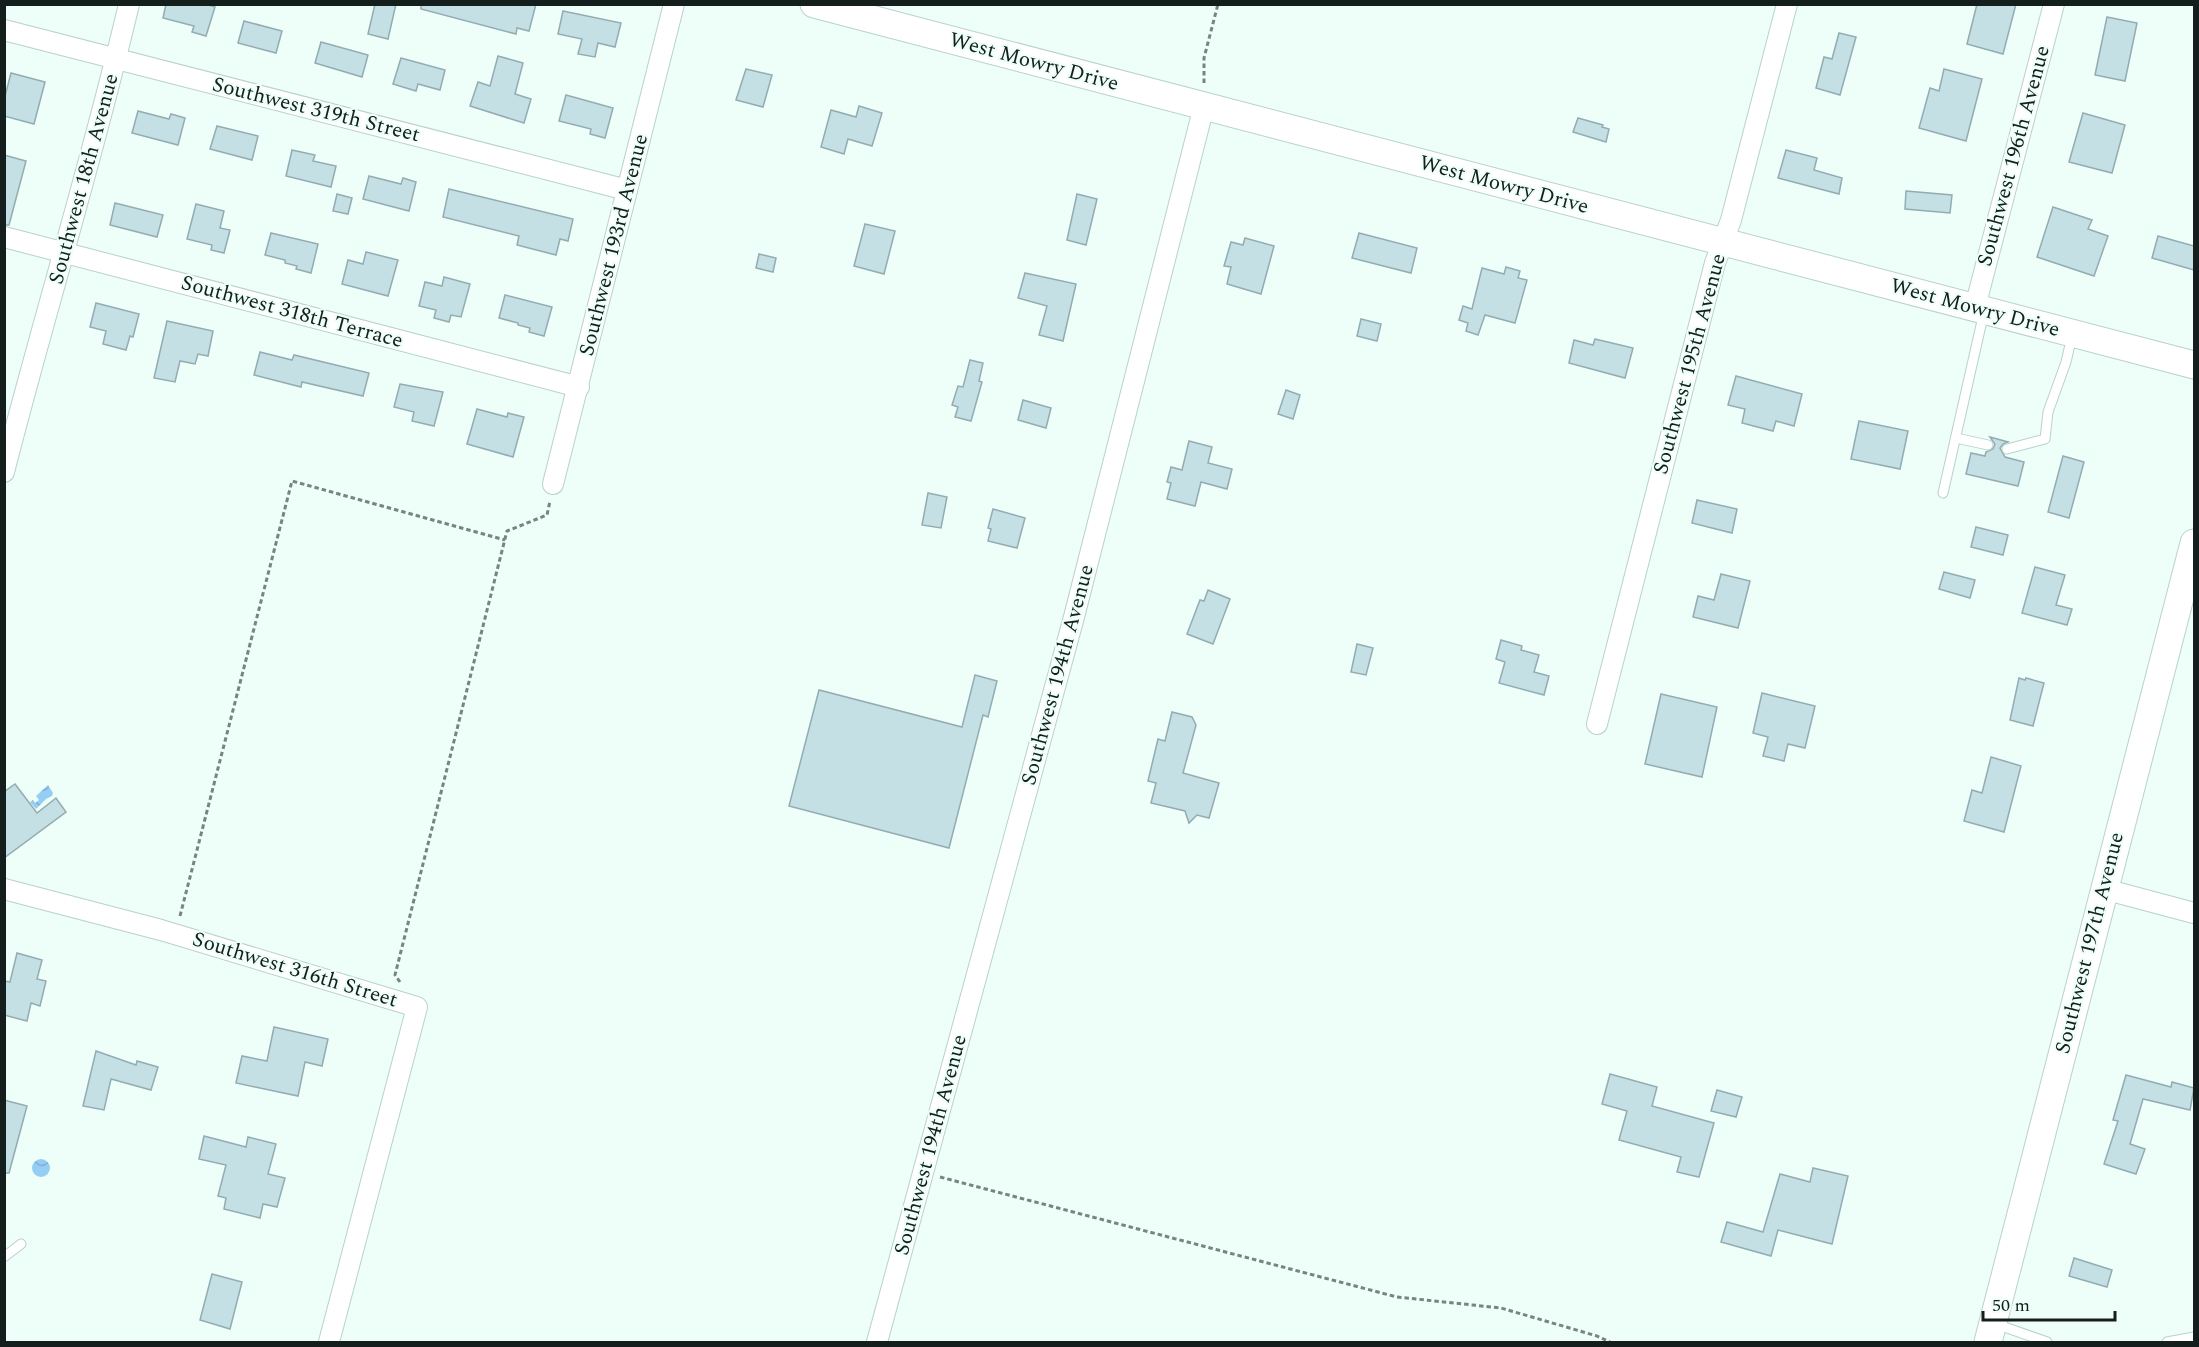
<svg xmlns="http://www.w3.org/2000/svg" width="2199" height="1347" font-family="Spectral,serif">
	<defs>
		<pattern id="water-waves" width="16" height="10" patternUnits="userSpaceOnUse" patternTransform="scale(1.5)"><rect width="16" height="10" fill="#96cdf5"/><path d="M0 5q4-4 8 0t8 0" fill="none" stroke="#80b0d1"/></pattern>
	</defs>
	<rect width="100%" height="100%" fill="#eefef9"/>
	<g fill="url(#water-waves)">
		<path d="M48 785 53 793 52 796 46 799 36 809 30 802 33 800 35 803 39 800 36 796Z"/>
		<circle cx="41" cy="1168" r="9"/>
	</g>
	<g fill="#c5e0e5" stroke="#92acb1" stroke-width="1.5">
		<path d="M166 4H206L215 7 206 36 192 32 194 26 163 18Z"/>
		<path d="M375 4H396L388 39 368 34Z"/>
		<path d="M421 4H536L529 31 517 28 516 34 421 9Z"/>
		<path d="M1977 4H2016L2003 54 1967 44Z"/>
		<path d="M563 11 621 23 615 47 598 43 595 57 578 54 582 39 558 34Z"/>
		<path d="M2107 17 2137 23 2125 81 2095 75Z"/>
		<path d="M244 21 282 31 276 53 238 43Z"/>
		<path d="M1839 33 1856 37 1840 95 1816 88 1824 57 1832 59Z"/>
		<path d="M321 42 368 55 362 77 315 63Z"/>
		<path d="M498 56 523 63 515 94 531 99 524 123 470 106 478 82 490 86Z"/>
		<path d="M401 58 445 70 440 90 418 84 416 91 393 84Z"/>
		<path d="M746 69 772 75 763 107 736 100Z"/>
		<path d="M1944 69 1982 79 1966 141 1919 128 1930 88 1939 91Z"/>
		<path d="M11 73 45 82 34 124 4 116V100Z"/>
		<path d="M566 95 613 108 605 138 590 134 591 129 559 121Z"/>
		<path d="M859 106 882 113 872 146 848 139 844 154 821 147 831 110 856 117Z"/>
		<path d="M138 111 169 119 171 114 185 118 178 145 132 133Z"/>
		<path d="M2083 113 2125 125 2112 173 2069 162Z"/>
		<path d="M1578 118 1603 125 1602 127 1609 129 1606 142 1573 132Z"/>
		<path d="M217 126 258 136 252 160 210 149Z"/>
		<path d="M292 150 315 155 313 161 336 166 331 187 286 176Z"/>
		<path d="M1786 150 1817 158 1814 170 1842 178 1839 194 1778 178Z"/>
		<path d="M4 155 26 161 9 225H4Z"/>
		<path d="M369 176 401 184 403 178 416 182 409 211 363 199Z"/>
		<path d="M449 189 573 219 568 241 560 239 556 255 517 245 519 236 443 217Z"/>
		<path d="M1906 191 1952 195 1950 213 1905 209Z"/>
		<path d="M337 194 352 198 348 214 333 211Z"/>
		<path d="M1077 194 1097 199 1086 245 1067 240Z"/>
		<path d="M115 203 163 215 157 237 110 225Z"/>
		<path d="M196 204 224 211 220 228 230 230 224 253 211 250 212 245 187 239Z"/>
		<path d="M2053 207 2092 220 2088 229 2108 236 2094 276 2037 257Z"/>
		<path d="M865 224 895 231 884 274 854 266Z"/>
		<path d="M271 233 318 244 311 273 296 269 297 266 285 263V260L265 255Z"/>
		<path d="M1359 233 1417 248 1411 273 1352 258Z"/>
		<path d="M2158 236 2194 246V270L2152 258Z"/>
		<path d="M1245 238 1274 246 1261 294 1227 284 1231 267 1224 266 1231 242 1243 245Z"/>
		<path d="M366 252 398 260 388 296 342 284 348 260 363 264Z"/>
		<path d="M759 254 776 258 773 272 756 268Z"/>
		<path d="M1506 267 1520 271 1518 278 1527 280 1515 323 1485 315 1478 335 1466 331 1468 323 1459 320 1463 306 1472 309 1482 268 1504 274Z"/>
		<path d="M1025 273 1076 284 1063 341 1039 335 1047 306 1018 298Z"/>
		<path d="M444 277 470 284 461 317 451 315 449 322 434 318 436 310 419 306 425 282 442 286Z"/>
		<path d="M505 295 552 307 544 336 529 332 530 328 518 325V323L499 318Z"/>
		<path d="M96 303 139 314 133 337 130 336 126 350 103 344 106 331 90 327Z"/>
		<path d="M1361 319 1381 324 1377 341 1357 336Z"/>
		<path d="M167 321 213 331 208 356 198 354 195 364 180 361 175 382 154 378Z"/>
		<path d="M1595 339 1633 348 1625 378 1569 363 1574 340 1593 345Z"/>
		<path d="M260 352 292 360 294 355 369 373 363 396 302 382 301 387 254 375Z"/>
		<path d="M970 360 983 363 979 381 982 382 971 421 955 417 958 407 952 405 958 386 963 387Z"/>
		<path d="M1736 376 1802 394 1794 426 1776 421 1773 431 1742 423 1745 409 1728 405Z"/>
		<path d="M400 384 443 392 434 426 412 421 414 412 394 407Z"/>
		<path d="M1286 390 1300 395 1293 419 1278 414Z"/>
		<path d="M1023 400 1051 408 1046 428 1018 420Z"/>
		<path d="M477 409 507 417 508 413 524 417 513 457 467 444Z"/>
		<path d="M1859 421 1908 431 1900 469 1851 459Z"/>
		<path d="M1990 437 2008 442 2003 444 2000 448 2005 457 2024 462 2018 486 1966 474 1971 453 1985 456 1986 452 1993 449 1995 444Z"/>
		<path d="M1189 441 1212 447 1208 463 1232 469 1227 489 1201 482 1195 506 1167 499 1171 483 1167 482 1171 467 1182 470Z"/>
		<path d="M2063 456 2084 462 2069 518 2048 512Z"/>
		<path d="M928 493 947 497 941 528 922 525Z"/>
		<path d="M1697 500 1737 509 1732 533 1692 523Z"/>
		<path d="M993 509 1025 518 1017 548 988 541 991 529 988 528Z"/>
		<path d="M1976 527 2008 535 2003 555 1971 547Z"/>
		<path d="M2035 567 2065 575 2056 605 2072 609 2067 625 2022 613Z"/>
		<path d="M1944 572 1975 580 1970 598 1939 589Z"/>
		<path d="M1721 574 1750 581 1738 628 1693 617 1698 596 1714 600Z"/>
		<path d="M1208 590 1230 599 1213 644 1187 634 1200 600 1204 601Z"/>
		<path d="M1501 640 1522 646 1521 650 1539 655 1534 672 1549 676 1544 695 1499 683 1505 662 1496 659Z"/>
		<path d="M1357 644 1373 648 1366 675 1351 672Z"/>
		<path d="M975 675 997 681 988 717 983 715 949 848 789 806 819 690 962 727Z"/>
		<path d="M2019 678 2025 680 2026 678 2044 683 2033 726 2010 720Z"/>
		<path d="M1762 693 1815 706 1805 748 1788 744 1784 761 1763 756 1768 737 1753 733Z"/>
		<path d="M1661 694 1717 707 1702 777 1645 764Z"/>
		<path d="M1172 712 1192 717 1196 725 1183 773 1219 783 1209 818 1197 815 1189 823 1185 811 1151 803 1156 783 1148 781 1158 739 1165 741Z"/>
		<path d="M1991 757 2021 766 2004 832 1964 821 1972 790 1982 793Z"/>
		<path d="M15 784 37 813 56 798 66 812 4 858V792Z"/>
		<path d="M17 953 42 960 37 979 46 981 40 1006 31 1003 27 1021 4 1015V981L10 982Z"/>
		<path d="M274 1027 328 1039 322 1066 305 1062 298 1096 236 1083 242 1056 267 1061Z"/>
		<path d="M96 1051 136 1065 137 1061 158 1067 151 1090 111 1079 104 1110 83 1106Z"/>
		<path d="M1610 1074 1657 1087 1652 1106 1714 1123 1699 1177 1677 1172 1681 1157 1619 1140 1627 1111 1602 1104Z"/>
		<path d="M2126 1075 2171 1087 2172 1082 2194 1088 2190 1110 2143 1099 2130 1144 2145 1149 2136 1174 2104 1164 2118 1121 2113 1120Z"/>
		<path d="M1717 1090 1742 1097 1736 1117 1711 1111Z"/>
		<path d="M4 1100 27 1106 9 1173H4Z"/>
		<path d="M204 1136 246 1147 248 1137 276 1144 268 1174 285 1178 277 1207 263 1204 260 1218 224 1209 226 1198 218 1196 226 1165 199 1159Z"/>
		<path d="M1813 1168 1848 1176 1832 1244 1778 1230 1771 1256 1721 1242 1727 1222 1763 1232 1780 1174 1810 1182Z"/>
		<path d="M2074 1258 2112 1270 2107 1287 2069 1276Z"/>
		<path d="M212 1274 242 1282 230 1329 200 1320Z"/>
	</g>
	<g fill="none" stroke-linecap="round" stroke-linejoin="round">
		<g stroke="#b8d2cb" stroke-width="11">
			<g id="lane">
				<path d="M1956 438 1988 445"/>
				<path d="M2007 449 2045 439 2048 412 2066 362 2072 336"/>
				<path d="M1943 493 1984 312"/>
				<path d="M4 1257 21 1244"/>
				<path d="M1996 1324 2047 1342"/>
				<path d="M2167 1342 2194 1337"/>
			</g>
		</g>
		<g stroke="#b8d2cb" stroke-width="22">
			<g id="street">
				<path d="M4 30 627 190"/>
				<path d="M4 237 579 387"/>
				<path d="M1975 307 2054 4"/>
				<path d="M4 472C44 315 92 162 129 4"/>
				<path d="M553 484 674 4"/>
				<path d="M1597 724 1715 263 1731 220 1787 4"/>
				<path d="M4 889 161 930 417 1007 329 1342"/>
				<path d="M2104 889 2194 913"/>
				<path d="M877 1342 1074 617 1204 106"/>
			</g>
		</g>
		<g stroke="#b8d2cb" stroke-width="29">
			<g id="secondary">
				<path d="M814 4 2194 365"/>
				<path d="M1988 1342 2194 543"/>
			</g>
		</g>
		<g stroke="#788481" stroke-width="3" stroke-dasharray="4.5 3" stroke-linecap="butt">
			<path d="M1204 83V58L1218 4"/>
			<path d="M180 916 292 481 505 540"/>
			<path d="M400 982 395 975 507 531 547 515 550 501"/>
			<path d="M940 1177 1397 1297 1501 1308 1597 1336 1610 1342"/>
		</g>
		<use href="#lane" stroke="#fff" stroke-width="9"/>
		<use href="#street" stroke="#fff" stroke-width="20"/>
		<use href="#secondary" stroke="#fff" stroke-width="27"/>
	</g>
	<g text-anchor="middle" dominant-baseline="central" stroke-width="4.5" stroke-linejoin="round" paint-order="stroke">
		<g font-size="21" fill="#141e1c" stroke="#eefef9">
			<text transform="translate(1034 62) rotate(15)">West Mowry Drive</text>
			<text transform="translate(316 110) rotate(14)">Southwest 319th Street</text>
			<text transform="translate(2014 156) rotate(-75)">Southwest 196th Avenue</text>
			<text transform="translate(84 179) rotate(-75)">Southwest 18th Avenue</text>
			<text transform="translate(1504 185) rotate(15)">West Mowry Drive</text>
			<text transform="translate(614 245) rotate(-76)">Southwest 193rd Avenue</text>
			<text transform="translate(1975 308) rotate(15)">West Mowry Drive</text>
			<text transform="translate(292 312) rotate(15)">Southwest 318th Terrace</text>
			<text transform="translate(1690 364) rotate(-75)">Southwest 195th Avenue</text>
			<text transform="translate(1058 675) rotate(-75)">Southwest 194th Avenue</text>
			<text transform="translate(2090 943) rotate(-76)">Southwest 197th Avenue</text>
			<text transform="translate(295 970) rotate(17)">Southwest 316th Street</text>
			<text transform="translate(931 1145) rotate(-75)">Southwest 194th Avenue</text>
		</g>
	</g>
	<rect width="2199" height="1347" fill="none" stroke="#141e1c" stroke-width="12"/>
	<path d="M1983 1311v9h132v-9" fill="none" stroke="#141e1c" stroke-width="3"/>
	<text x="1992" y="1311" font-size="18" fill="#141e1c" stroke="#eefef9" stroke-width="4.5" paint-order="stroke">50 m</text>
</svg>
